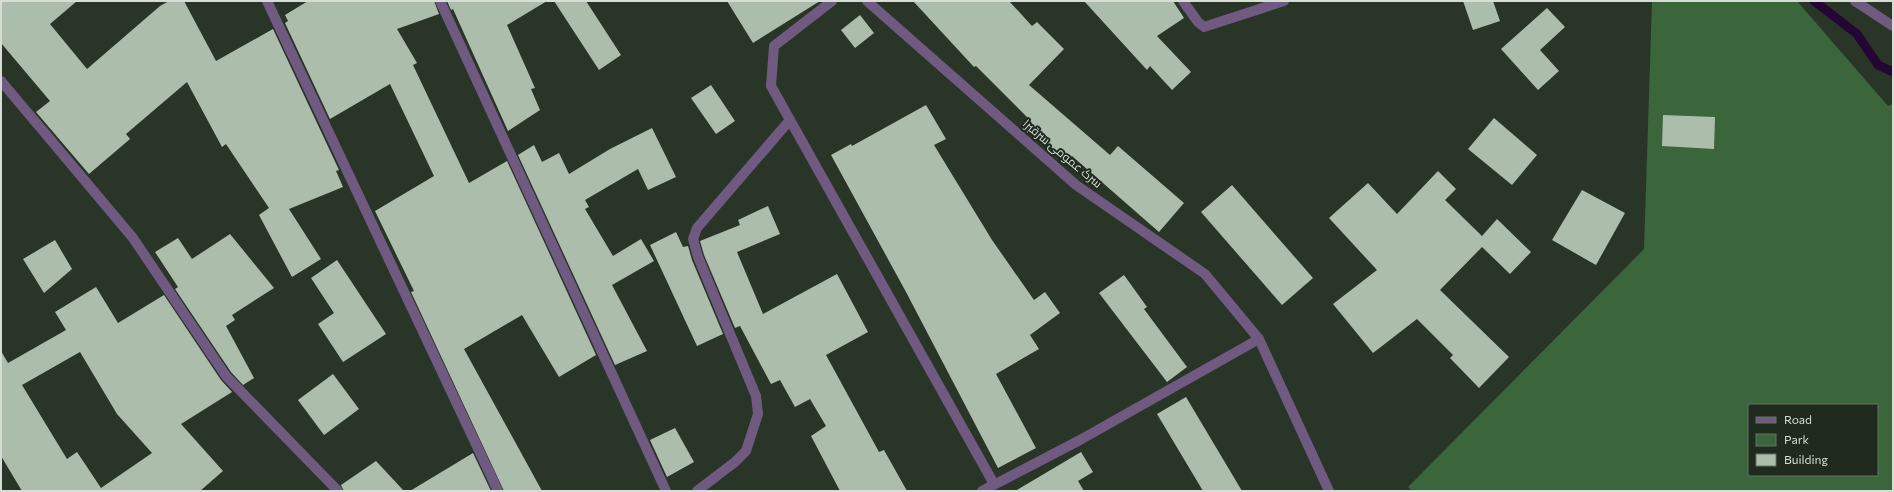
<svg xmlns="http://www.w3.org/2000/svg" width="1894" height="492" font-family="Commissioner,Cairo,sans-serif">
	<rect width="100%" height="100%" fill="#283527"/>
	<path fill="#3b653a" fill-rule="evenodd" d="M1652 1H1797L1888 106 1893 104V491H1412L1408 487 1644 249ZM1749 405H1877V475H1749Z"/>
	<g fill="none" stroke-linecap="round" stroke-linejoin="round">
		<path stroke="#240534" stroke-width="9" d="M1814 1 1857 34 1878 65 1893 72"/>
	</g>
	<g fill="#adbdac" fill-rule="evenodd">
		<path d="M1 1H77L50 24 87 69 160 6 169 1H184L216 61 273 29 339 170 336 171 343 187 289 209 321 259 292 277 259 215 269 208 226 144 222 147 187 82 126 134 130 139 89 174 36 112 50 101 1 43Z"/>
		<path d="M308 1H434L439 14 397 29 417 63 413 65 469 183 507 161 596 355 559 377 522 315 464 349 542 491H504L411 292 414 291 375 211 434 176 390 84 330 119 285 23 288 21 285 15Z"/>
		<path d="M447 1H547L507 25 535 88 531 89 540 110 508 131 453 9 451 10Z"/>
		<path d="M554 1H586L621 55 599 70Z"/>
		<path d="M727 1H820L753 43Z"/>
		<path d="M913 1H1009L1032 26 1037 22 1064 49 1029 85 1110 155 1118 146 1184 203 1159 232 1072 156 1067 161 1027 126 1031 121 976 66 974 67Z"/>
		<path d="M1084 1H1173L1184 18 1157 36 1191 72 1172 90 1150 66 1147 70Z"/>
		<path d="M1463 1H1493L1500 21 1473 30Z"/>
		<path d="M1547 8 1565 27 1540 50 1559 71 1538 90 1501 49Z"/>
		<path d="M860 15 874 33 855 48 841 30Z"/>
		<path d="M711 85 735 121 716 134 691 98Z"/>
		<path d="M926 105 946 139 934 145 992 240 1034 300 1045 292 1060 313 1030 335 1039 349 996 374 1036 448 998 468 906 292 831 155 851 144 852 146Z"/>
		<path d="M1663 115 1715 117 1714 149 1662 146Z"/>
		<path d="M1494 118 1537 155 1512 185 1468 149Z"/>
		<path d="M652 128 676 177 648 190 638 169 585 200 589 207 585 209 613 256 641 239 654 261 612 285 647 351 615 365 518 155 534 145 542 162 559 153 569 174 610 149Z"/>
		<path d="M1438 171 1456 189 1445 200 1482 236 1497 219 1531 252 1510 274 1482 247 1440 290 1509 357 1479 388 1450 358 1453 355 1417 319 1373 353 1333 304 1377 270 1329 218 1368 183 1397 214Z"/>
		<path d="M1232 185 1313 278 1282 305 1201 212Z"/>
		<path d="M1582 190 1625 213 1596 265 1552 240Z"/>
		<path d="M768 206 780 234 737 252 763 314 837 274 868 332 826 355 879 452 884 450 907 491H840L811 436 826 426 810 399 795 407 780 380 771 384 740 326 735 328 704 255 700 241 740 225 738 220Z"/>
		<path d="M676 232 683 247 688 246 692 260 723 334 697 346 650 245Z"/>
		<path d="M230 234 274 288 232 315 235 320 226 326 254 378 243 385 231 372 175 289 178 287 155 252 178 238 192 259Z"/>
		<path d="M55 240 72 269 44 293 23 259Z"/>
		<path d="M337 260 386 334 343 362 318 324 334 313 311 278Z"/>
		<path d="M1124 275 1147 307 1144 309 1187 367 1167 382 1099 293Z"/>
		<path d="M96 287 118 323 164 295 221 380 232 392 181 424 223 471 200 491H22L1 456V351L8 363 66 330 55 312ZM80 352 117 414 152 453 101 488 77 452 67 459 22 385Z"/>
		<path d="M333 374 359 409 324 435 298 400Z"/>
		<path d="M1186 397 1242 491H1203L1157 414Z"/>
		<path d="M675 428 694 462 667 477 650 440Z"/>
		<path d="M1081 452 1093 472 1078 481 1084 491H1015Z"/>
		<path d="M473 453 491 491H410Z"/>
		<path d="M376 461 404 491H344L341 485Z"/>
	</g>
	<g fill="none" stroke-linecap="round" stroke-linejoin="round">
		<g stroke="#715a82" stroke-width="10">
			<path d="M267 1 498 491"/>
			<path d="M440 1 666 491"/>
			<path d="M832 1 774 46 771 86 994 484"/>
			<path d="M867 1 1076 185 1205 274 1259 339 1329 491"/>
			<path d="M1183 1 1198 22 1204 27 1284 1"/>
			<path d="M1855 1 1893 26"/>
			<path d="M1 81 133 238 226 376 338 491"/>
			<path d="M697 491 735 462 746 451 758 414 756 396 698 257 693 239 697 228 790 120"/>
			<path d="M982 491 1080 440 1259 339"/>
		</g>
	</g>
	<g text-anchor="middle" dominant-baseline="central" stroke-width="4" stroke-linejoin="round" paint-order="stroke">
		<g font-size="12" fill="#d5ddd4" stroke="#1e2b1e">
			<text transform="translate(1063 153) rotate(40)">سرک عمومی سرقبرا</text>
		</g>
	</g>
	<rect width="1894" height="492" fill="none" stroke="#d5ddd4" stroke-width="4"/>
	<rect x="1748" y="404" width="130" height="72" fill="#1e2b1e" stroke="#677267"/>
	<rect x="1756" y="417" width="20" height="6" fill="#715a82" stroke="#677267"/>
	<text x="1784" y="424" font-size="12" fill="#d5ddd4">Road</text>
	<rect x="1756" y="434" width="20" height="12" fill="#3b653a" stroke="#677267"/>
	<text x="1784" y="444" font-size="12" fill="#d5ddd4">Park</text>
	<rect x="1756" y="454" width="20" height="12" fill="#adbdac" stroke="#677267"/>
	<text x="1784" y="464" font-size="12" fill="#d5ddd4">Building</text>
</svg>
